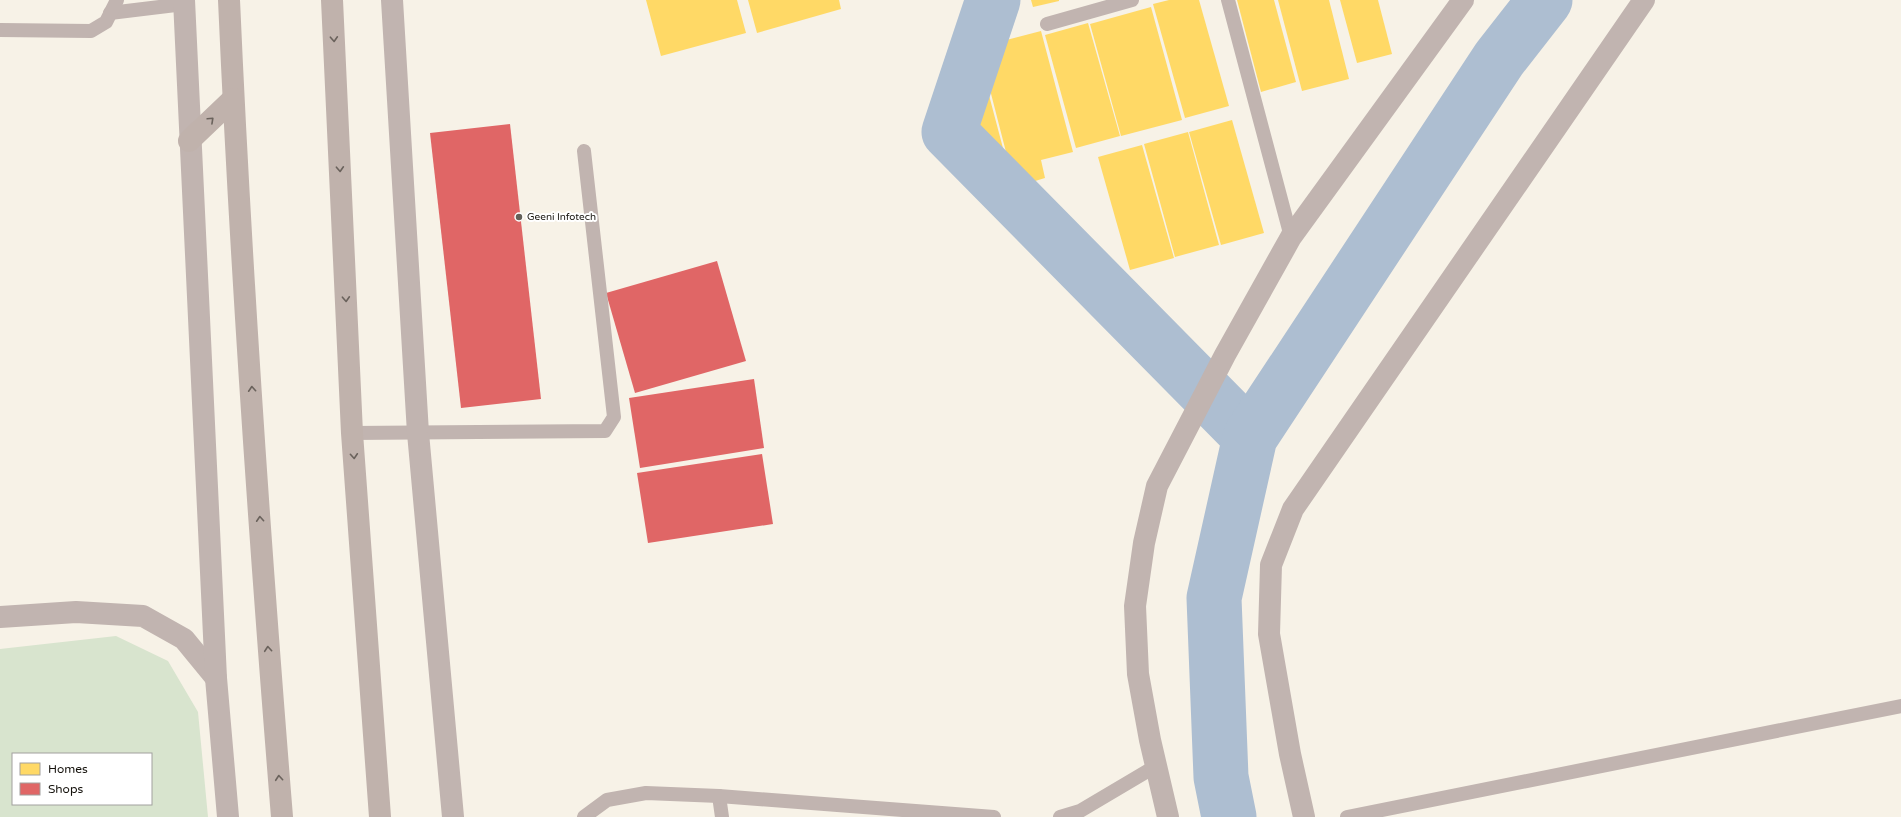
<svg xmlns="http://www.w3.org/2000/svg" width="1901" height="817" font-family="'Varela Round',sans-serif">
	<rect width="100%" height="100%" fill="#f7f2e7"/>
	<path fill="#d8e4ce" fill-rule="evenodd" d="M116 636 168 661 198 712 208 817H0V649ZM13 754H151V804H13Z"/>
	<g fill="#ffd966">
		<path d="M646 0H737L746 33 661 56Z"/>
		<path d="M748 0H839L841 9 757 33Z"/>
		<path d="M1031 0H1059V1L1033 7Z"/>
		<path d="M1169 0H1199L1229 106 1185 118 1153 4Z"/>
		<path d="M1237 0H1274L1296 82 1261 92Z"/>
		<path d="M1278 0H1329L1349 79 1302 91Z"/>
		<path d="M1340 0H1378L1392 54 1357 63Z"/>
		<path d="M1151 7 1182 120 1121 136 1090 24Z"/>
		<path d="M1088 23 1120 136 1076 148 1045 35Z"/>
		<path d="M1041 31 1073 152 1041 160 1045 178 1015 187 979 47Z"/>
		<path d="M976 46 1013 186 987 193 983 177 964 182 938 85 955 51Z"/>
		<path d="M1232 120 1264 233 1221 245 1189 132Z"/>
		<path d="M1188 132 1219 245 1175 257 1144 144Z"/>
		<path d="M1142 145 1174 258 1130 270 1098 157Z"/>
	</g>
	<g fill="#e06666">
		<path d="M510 124 541 399 461 408 430 133Z"/>
		<path d="M717 261 746 361 635 393 606 293Z"/>
		<path d="M754 379 764 448 640 468 629 398Z"/>
		<path d="M762 454 773 524 648 543 637 473Z"/>
	</g>
	<g fill="none" stroke-linecap="round" stroke-linejoin="round">
		<g stroke="#adbed1" stroke-width="55">
			<path d="M993 0 949 132 1250 437"/>
			<path d="M1229 817 1221 777 1214 598 1250 437 1499 59 1545 0"/>
		</g>
		<g stroke="#c1b4b0" stroke-width="14">
			<path d="M1228 0 1291 237"/>
			<path d="M110 13 184 4"/>
			<path d="M1047 24 1132 0"/>
			<path d="M0 30 91 31 106 22 117 0"/>
			<path d="M352 433 605 431 614 417 584 151"/>
			<path d="M719 796 722 817"/>
			<path d="M584 817 607 800 646 793 719 796 994 817"/>
			<path d="M1060 817 1080 811 1156 766"/>
			<path d="M1347 817 1901 706"/>
		</g>
		<g stroke="#c1b4b0" stroke-width="22">
			<path d="M0 617 76 612 143 616 184 639 216 678"/>
			<path d="M1168 817 1150 740 1138 674 1135 606 1144 543 1157 486 1225 355 1291 237 1463 0"/>
			<path d="M1304 817 1290 754 1269 634 1271 565 1293 509 1644 0"/>
		</g>
		<g stroke="#c1b4b0" stroke-width="22">
			<path d="M184 0 216 678 228 817"/>
			<path d="M392 0 418 433 453 817"/>
		</g>
		<g stroke="#c0b2ac" stroke-width="22">
			<path d="M229 0C241 273 260 545 282 817"/>
			<path d="M332 0 352 433 380 817"/>
			<path d="M189 141 233 99"/>
		</g>
	</g>
	<defs><path id="oneway-chevron" d="M-2-3.5L2.5 0L-2 3.5" fill="none" stroke-width="1.6" stroke-linecap="round" stroke-linejoin="round"/></defs>
	<g stroke="#6a625c">
		<use href="#oneway-chevron" transform="translate(334 39) rotate(87)"/>
		<use href="#oneway-chevron" transform="translate(211 120) rotate(-43)"/>
		<use href="#oneway-chevron" transform="translate(340 169) rotate(87)"/>
		<use href="#oneway-chevron" transform="translate(346 299) rotate(87)"/>
		<use href="#oneway-chevron" transform="translate(252 389) rotate(-94)"/>
		<use href="#oneway-chevron" transform="translate(354 456) rotate(86)"/>
		<use href="#oneway-chevron" transform="translate(260 519) rotate(-94)"/>
		<use href="#oneway-chevron" transform="translate(268 649) rotate(-95)"/>
		<use href="#oneway-chevron" transform="translate(279 778) rotate(-95)"/>
	</g>
	<circle fill="#646059" stroke="#fff" stroke-width="1.5" cx="519" cy="217" r="4"/>
	<g text-anchor="middle" dominant-baseline="central" stroke-width="4" stroke-linejoin="round" paint-order="stroke">
		<g font-size="10" fill="#15120c" stroke="#fff" text-anchor="start">
			<text x="527" y="217">Geeni Infotech</text>
		</g>
	</g>
	<rect x="12" y="753" width="140" height="52" fill="#ffffff" stroke="#a1a09e"/>
	<rect x="20" y="763" width="20" height="12" fill="#ffd966" stroke="#a1a09e"/>
	<text x="48" y="773" font-size="12" fill="#15120c">Homes</text>
	<rect x="20" y="783" width="20" height="12" fill="#e06666" stroke="#a1a09e"/>
	<text x="48" y="793" font-size="12" fill="#15120c">Shops</text>
</svg>
